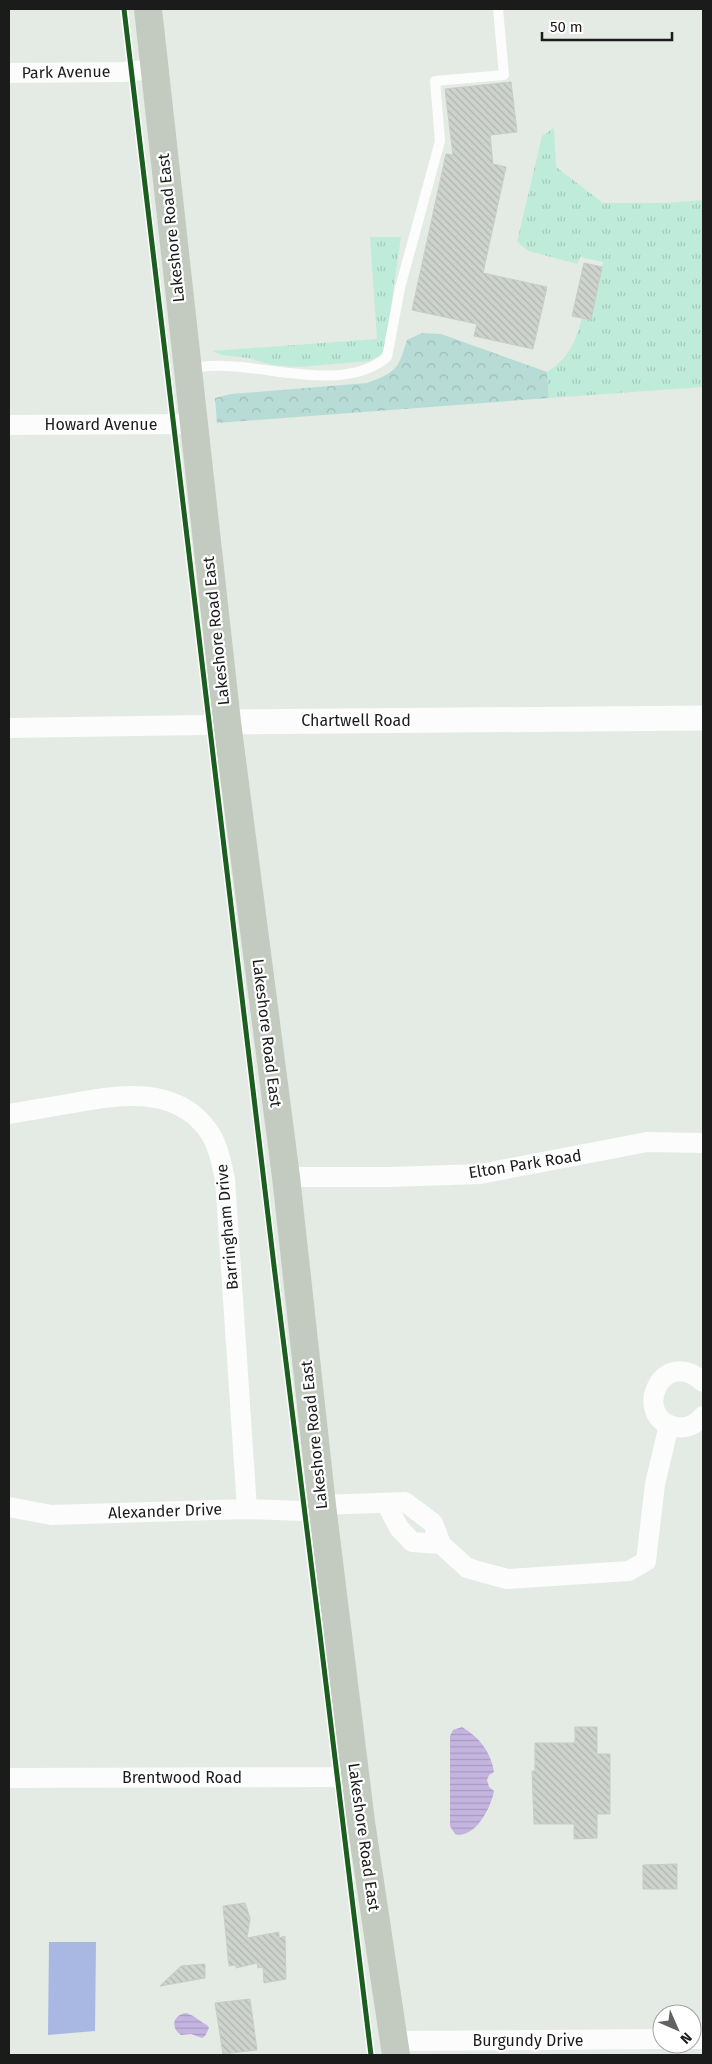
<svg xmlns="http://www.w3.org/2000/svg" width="712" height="2064" font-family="'Fira Sans',sans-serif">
	<defs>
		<pattern id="grass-tufts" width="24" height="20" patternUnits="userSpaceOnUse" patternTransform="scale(1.25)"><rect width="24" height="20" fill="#bfebdb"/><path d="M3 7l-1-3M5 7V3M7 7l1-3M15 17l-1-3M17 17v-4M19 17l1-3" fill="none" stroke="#a4c9bb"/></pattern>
		<pattern id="forest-crowns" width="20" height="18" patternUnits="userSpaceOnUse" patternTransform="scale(1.25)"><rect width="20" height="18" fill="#b7dcd5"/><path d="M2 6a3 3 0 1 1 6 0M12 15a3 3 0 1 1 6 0" fill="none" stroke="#9dbcb6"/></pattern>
		<pattern id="water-rules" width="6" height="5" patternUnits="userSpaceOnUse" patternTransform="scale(1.25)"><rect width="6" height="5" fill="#c4b4e0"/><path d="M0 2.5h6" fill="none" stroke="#a89ac0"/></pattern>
		<pattern id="building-back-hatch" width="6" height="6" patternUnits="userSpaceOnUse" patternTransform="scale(1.25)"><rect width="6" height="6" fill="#ced3cd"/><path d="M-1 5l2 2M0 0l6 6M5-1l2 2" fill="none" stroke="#b0b5af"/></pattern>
	</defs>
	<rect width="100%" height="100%" fill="#e4eae4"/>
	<g fill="url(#grass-tufts)">
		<path d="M554 128 556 167 603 203H667L703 200V387L549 398 547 372C571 356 574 344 582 318L591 320 603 262 580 257 577 264 529 251 517 242 542 136Z"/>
		<path d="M370 237H401L385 349 379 356 369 361 299 367 273 365 248 358 222 355 212 351 377 339Z"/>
	</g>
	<path fill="url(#forest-crowns)" d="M422 333 441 334 547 372 549 398 217 423 215 398 231 394 367 383C397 372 398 369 407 340Z"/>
	<path fill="#a9b8e3" d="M49 1942H96L95 2031 48 2035Z"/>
	<g fill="url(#water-rules)">
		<path d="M462 1727C479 1737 491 1752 494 1772L489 1775 487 1780 489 1787 494 1791C491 1807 476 1839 455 1834L450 1826V1736L453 1730Z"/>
		<path d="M186 2013C194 2015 199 2021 207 2025L209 2028 205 2036 202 2038 191 2034 181 2035C170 2027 173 2015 186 2013Z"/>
	</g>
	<g fill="url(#building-back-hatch)" stroke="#c7cdc5">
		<path d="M511 82 517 132 490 135 493 164 506 167 483 273 547 287 533 349 474 336 477 324 412 310 446 154 453 155 445 89Z"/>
		<path d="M584 263 602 267 591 320 572 316Z"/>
		<path d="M575 1727H597V1754H610V1814H597V1838L574 1839V1824H534L532 1771H535V1743H575Z"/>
		<path d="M677 1864V1889H643V1865Z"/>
		<path d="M245 1903 250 1918 247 1938 279 1932V1938L285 1936 286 1979 264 1983 263 1967 258 1968 257 1963 236 1968V1965L229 1966 223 1906Z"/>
		<path d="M205 1964V1978L160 1986 181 1966Z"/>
		<path d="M250 1999 257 2050 223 2054 215 2003Z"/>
	</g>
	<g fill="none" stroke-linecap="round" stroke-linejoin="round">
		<path stroke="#fbfcfb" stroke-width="10" d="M190 368C201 367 213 365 225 366 274 367 346 392 387 357L400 288 440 141 435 81 504 75 498 9"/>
		<g stroke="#fbfcfb" stroke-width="20">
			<path d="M9 73 123 72 154 69"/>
			<path d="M9 425 193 424"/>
			<path d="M9 728 203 725 227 722"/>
			<path d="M9 1114C30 1110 51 1107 73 1103 119 1095 174 1085 207 1129 218 1143 221 1162 225 1179L247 1509"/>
			<path d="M286 1177H389L480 1174 647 1142 703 1143"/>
			<path d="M703 1382C662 1344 630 1418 676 1427 687 1429 696 1424 703 1416"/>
			<path d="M386 1503 399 1528 412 1542 441 1544"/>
			<path d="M9 1507 51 1515 247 1509 304 1511 322 1505 405 1502 433 1523 441 1544 467 1568 507 1579 629 1571 646 1561 655 1484 669 1425"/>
			<path d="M9 1778 339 1777 355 1773"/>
			<path d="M692 2039H703"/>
			<path d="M395 2041 662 2039"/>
		</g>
		<path stroke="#fbfcfb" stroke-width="25" d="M227 722 703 718"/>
		<path stroke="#c3cbc0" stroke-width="28" d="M148 9 227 722 286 1177 322 1505 361 1822 396 2055"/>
		<g stroke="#fff" stroke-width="8">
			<path id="cycleway" d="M124 9C175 430 224 852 275 1274 307 1534 341 1795 371 2055"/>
		</g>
		<use href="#cycleway" stroke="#1b5e20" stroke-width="5"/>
	</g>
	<g text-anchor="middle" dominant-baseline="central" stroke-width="4.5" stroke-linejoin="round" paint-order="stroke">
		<g font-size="16" fill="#1b1b1b" stroke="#fff">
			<text transform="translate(66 72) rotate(-1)">Park Avenue</text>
			<text transform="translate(171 228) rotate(-96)">Lakeshore Road East</text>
			<text x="101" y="424">Howard Avenue</text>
			<text transform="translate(216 631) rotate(-96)">Lakeshore Road East</text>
			<text x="356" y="720">Chartwell Road</text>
			<text transform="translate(267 1033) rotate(83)">Lakeshore Road East</text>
			<text transform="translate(525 1164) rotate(-9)">Elton Park Road</text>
			<text transform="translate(227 1227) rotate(-95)">Barringham Drive</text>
			<text transform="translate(314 1435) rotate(-96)">Lakeshore Road East</text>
			<text transform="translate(165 1511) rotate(-2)">Alexander Drive</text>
			<text x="182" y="1777">Brentwood Road</text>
			<text transform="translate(364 1837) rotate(82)">Lakeshore Road East</text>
			<text x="528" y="2040">Burgundy Drive</text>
		</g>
	</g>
	<rect width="712" height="2064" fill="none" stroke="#1b1b1b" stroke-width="20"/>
	<g transform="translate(677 2029) rotate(135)"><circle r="24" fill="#ffffff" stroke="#a4a4a4"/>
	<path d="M0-4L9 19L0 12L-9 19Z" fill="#616361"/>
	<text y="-8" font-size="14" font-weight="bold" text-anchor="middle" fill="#1b1b1b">N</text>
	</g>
	<path d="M542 32v8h130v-8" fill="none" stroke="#1b1b1b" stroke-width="2.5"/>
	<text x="550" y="32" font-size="15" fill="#1b1b1b" stroke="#ffffff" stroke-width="4" paint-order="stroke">50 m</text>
</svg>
